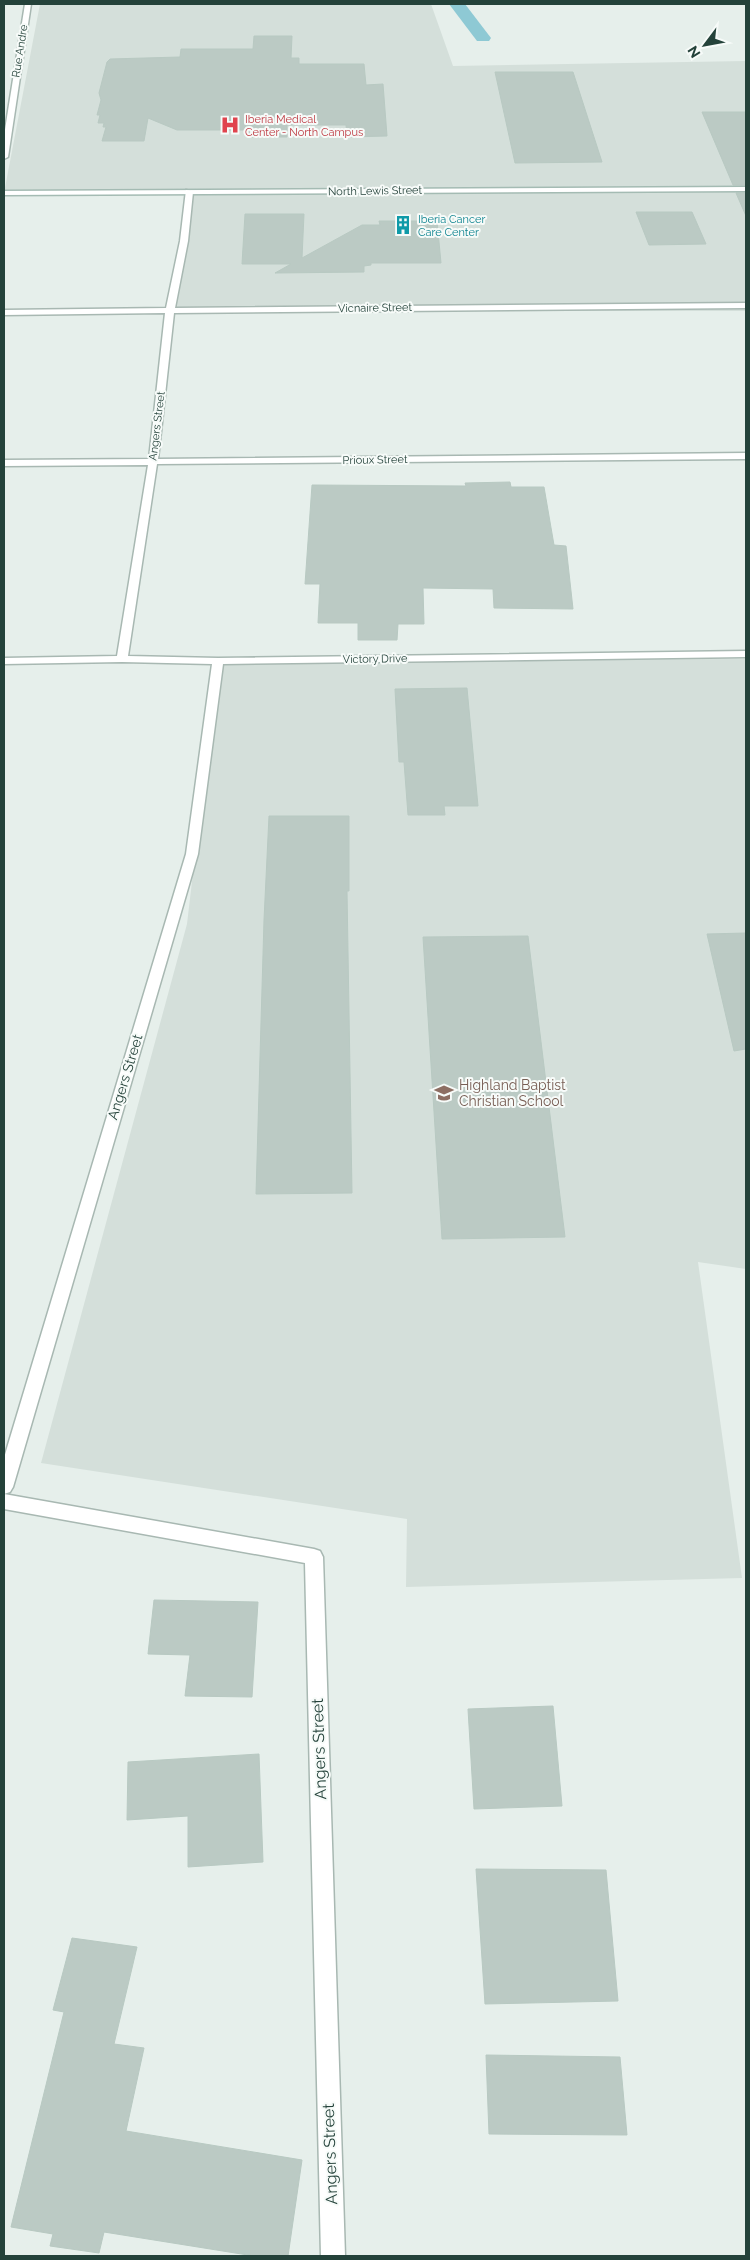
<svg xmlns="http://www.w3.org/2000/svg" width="750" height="2260" font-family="Raleway,sans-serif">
	<rect width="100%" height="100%" fill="#e6efeb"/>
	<g fill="#d4dfda">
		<path d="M40 4H431L453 66 746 61V311H170L189 192 4 193Z"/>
		<path d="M746 659V1269L698 1262 742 1578 406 1587 407 1519 41 1463 187 924 218 661Z"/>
	</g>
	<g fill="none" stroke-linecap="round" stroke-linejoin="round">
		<path fill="#8ec9d4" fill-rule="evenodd" d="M449 4H465L491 38 489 41H477Z"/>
	</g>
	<g fill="#bbcac4" stroke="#b8c9c2">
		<path d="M254 36H292L291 58H299V64H364L366 85 383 84 387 136 347 137 346 125H287V137H249L250 130H177L148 118 144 141H102L106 127H103L104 123H98L100 115H97L101 100 99 93 107 62 110 59 180 57 181 49H253Z"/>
		<path d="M495 72H573L602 162 515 163Z"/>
		<path d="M702 112H746V185H733Z"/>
		<path d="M736 193H746V216Z"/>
		<path d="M636 212H692L706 244 649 245Z"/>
		<path d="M245 214H304L302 258 362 225H380L379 221H437L441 263H371V265L364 266V272L275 273 291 264H242Z"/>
		<path d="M510 482 511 487H544L554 545 566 546 573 609 494 608 493 589 423 588 424 624H398L397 640H358V623H318L320 584H305L312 485 466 486 465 483Z"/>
		<path d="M467 688 478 806H444L445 815H408L404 762H399L395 689Z"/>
		<path d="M269 816H349V891H347L352 1193 256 1194 264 920Z"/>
		<path d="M746 933V1049L734 1051 707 934Z"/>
		<path d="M528 936 565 1237 442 1239 423 937Z"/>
		<path d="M154 1600 258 1602 252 1697 185 1696 190 1655 148 1654Z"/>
		<path d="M553 1706 562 1806 474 1809 468 1709Z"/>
		<path d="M259 1754 263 1862 188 1867V1816L127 1820 128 1762Z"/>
		<path d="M476 1869 606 1870 618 2001 485 2004Z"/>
		<path d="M72 1938 137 1947 114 2044 144 2048 126 2131 302 2160 288 2256H254L104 2232 99 2253 50 2246 53 2234 11 2227 64 2012 53 2010Z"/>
		<path d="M486 2055 620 2057 627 2135 489 2134Z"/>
	</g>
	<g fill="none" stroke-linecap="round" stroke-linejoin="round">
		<g stroke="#a8b8b2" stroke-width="3">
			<g id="minor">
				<path d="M25 4H31L8 157 4 159V136Z"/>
				<path d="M186 190 193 192 188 241 175 308 746 303V308L174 313 158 459 746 453V459L157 464 128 656 218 658 746 651V657L223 664 198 854 13 1487 10 1492 4 1494 314 1549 320 1551 323 1557 345 2256H321L305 1563 4 1509V1458L186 854 212 664 122 662 4 664V658L117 656 148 465 4 466V460L149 459 165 313 4 315V310L166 308 180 241Z"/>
			</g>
		</g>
		<g stroke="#a4bbb3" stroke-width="3">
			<path id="secondary" d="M746 187V191L4 195V191Z"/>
		</g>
		<use href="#minor" fill="#fff" fill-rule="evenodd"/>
		<use href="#secondary" fill="#fff" fill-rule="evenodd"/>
	</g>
	<defs>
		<g id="hospital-bare" transform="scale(1.5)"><path d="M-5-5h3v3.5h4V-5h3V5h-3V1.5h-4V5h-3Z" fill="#e0444e" stroke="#f7fbf9" stroke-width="2.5" paint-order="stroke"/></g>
		<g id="building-bare" transform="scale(1.5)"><path d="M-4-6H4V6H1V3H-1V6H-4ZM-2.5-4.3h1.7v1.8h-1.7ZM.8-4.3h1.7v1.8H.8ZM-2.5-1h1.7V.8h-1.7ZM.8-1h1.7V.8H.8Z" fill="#0f9aa8" stroke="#f7fbf9" stroke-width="2.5" paint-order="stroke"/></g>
		<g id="school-bare" transform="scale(1.5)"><path d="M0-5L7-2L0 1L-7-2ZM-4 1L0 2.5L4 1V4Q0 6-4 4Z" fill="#8d6e63" stroke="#f7fbf9" stroke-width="2.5" paint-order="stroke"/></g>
	</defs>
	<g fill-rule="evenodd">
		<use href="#hospital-bare" x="230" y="125"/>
		<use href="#building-bare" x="403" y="225"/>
		<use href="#school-bare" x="444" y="1093"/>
	</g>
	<g text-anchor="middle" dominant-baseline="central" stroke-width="4" stroke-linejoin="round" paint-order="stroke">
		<g font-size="11" fill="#24423a" stroke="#f7fbf9">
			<text transform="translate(20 51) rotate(-81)">Rue Andre</text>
			<text transform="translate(375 191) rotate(-1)">North Lewis Street</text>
			<text transform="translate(375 308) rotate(-1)">Vicnaire Street</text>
			<text transform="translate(157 426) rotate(-83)">Angers Street</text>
			<text transform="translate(375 460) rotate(-1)">Prioux Street</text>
			<text transform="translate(375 659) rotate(-1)">Victory Drive</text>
		</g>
		<g font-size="11" fill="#be3a42" stroke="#f7fbf9" text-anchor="start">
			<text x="245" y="119">Iberia Medical<tspan x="245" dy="13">Center - North Campus</tspan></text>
		</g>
		<g font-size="11" fill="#0d838f" stroke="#f7fbf9" text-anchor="start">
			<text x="418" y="219">Iberia Cancer<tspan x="418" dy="13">Care Center</tspan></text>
		</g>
		<g font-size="14" fill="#24423a" stroke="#f7fbf9">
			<text transform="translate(125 1077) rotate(-73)">Angers Street</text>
		</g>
		<g font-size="14" fill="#785e54" stroke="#f7fbf9" text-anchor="start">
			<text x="459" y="1085">Highland Baptist<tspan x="459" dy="16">Christian School</tspan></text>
		</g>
		<g font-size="16" fill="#24423a" stroke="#f7fbf9">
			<text transform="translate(319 1749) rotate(-92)">Angers Street</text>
			<text transform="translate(330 2154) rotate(-92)">Angers Street</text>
		</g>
	</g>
	<rect width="750" height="2260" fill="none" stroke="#24423a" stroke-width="10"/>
	<g transform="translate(705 45) rotate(238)" stroke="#f7fbf9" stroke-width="4" paint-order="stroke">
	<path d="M0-4L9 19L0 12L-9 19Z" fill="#24423a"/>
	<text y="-8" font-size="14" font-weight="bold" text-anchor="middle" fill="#24423a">N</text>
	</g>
</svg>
